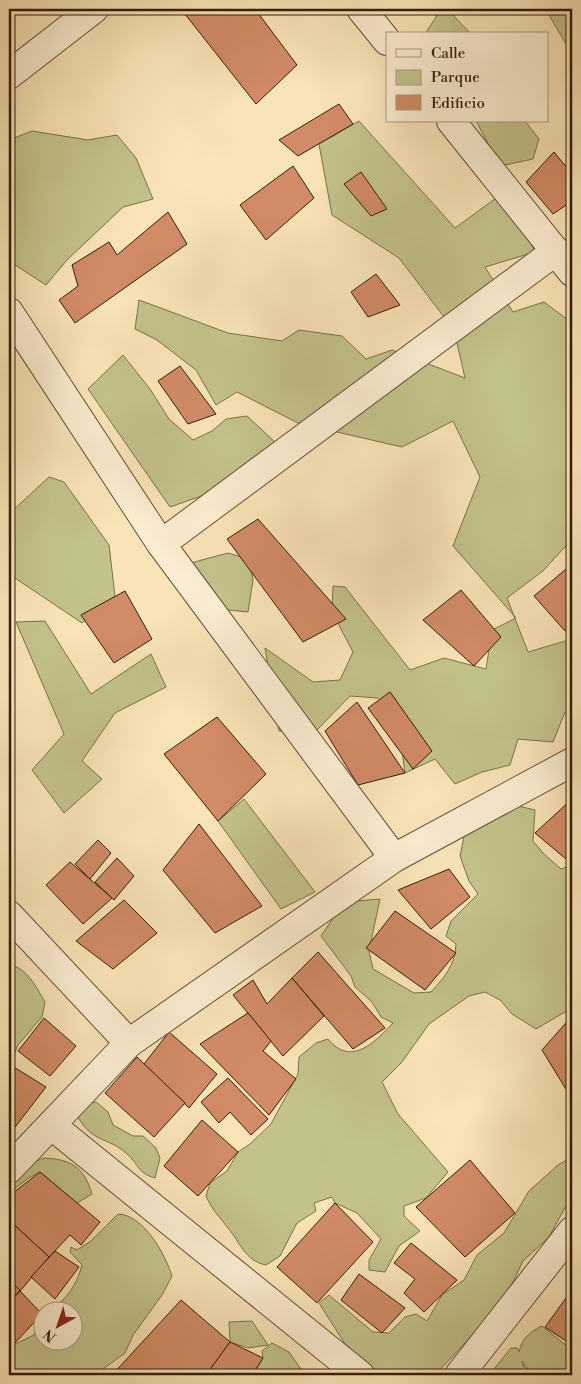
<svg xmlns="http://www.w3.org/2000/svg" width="581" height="1384" font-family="'Libre Bodoni',serif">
	<rect width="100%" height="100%" fill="#f9e4b8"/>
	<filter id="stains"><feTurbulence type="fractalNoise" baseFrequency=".004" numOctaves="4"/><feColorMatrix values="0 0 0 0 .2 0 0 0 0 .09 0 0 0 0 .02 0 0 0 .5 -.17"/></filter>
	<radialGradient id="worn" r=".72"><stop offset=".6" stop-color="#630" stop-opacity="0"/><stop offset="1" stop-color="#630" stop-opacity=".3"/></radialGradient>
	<g fill="#c3c28b" stroke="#7b704a">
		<path d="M441 9H447L471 34H425Z"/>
		<path d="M552 9H572V47L566 44 549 15Z"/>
		<path d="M359 121 455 228 507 190 535 252 485 267 513 312 544 302 572 323V539L543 571 507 598 528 652 572 639V713L565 712 553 742 518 739 510 765 482 772 455 784 435 759 405 773 400 736 378 698 350 696 316 731H279L265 648 313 682 340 680 353 652 332 612 333 586 345 587 410 670 444 658 486 669 492 630 516 618 453 546 480 477 453 421 402 447 298 423 237 392 216 405 196 370 157 340 135 329 139 300 228 333 282 341 299 330 342 336 366 359 392 350 465 378 454 330 399 258 332 215 319 144Z"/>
		<path d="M476 121H525L539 139 533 159 500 166Z"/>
		<path d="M32 131 88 140 117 135 136 158 153 199 123 207 67 260 46 285 9 261V140Z"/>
		<path d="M123 355 150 389 169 419 193 440 212 431 226 419 247 416 276 443 210 493 170 507 88 389Z"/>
		<path d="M49 477 64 482 109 545 115 596 82 623 9 574V514Z"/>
		<path d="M228 553 249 559 253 580 248 612 218 609 187 564Z"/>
		<path d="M45 621 91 694 151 654 166 687 115 713 82 761 102 779 64 813 32 770 64 734 16 622Z"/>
		<path d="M244 799 315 892 281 909 218 821Z"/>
		<path d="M518 806 535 810 533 841 543 853 561 869 572 865V1008L536 1029 512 1014 500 1000 485 992 469 996 429 1024 402 1062 382 1082 398 1114 448 1172 426 1198 404 1206V1216L420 1231 399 1246 385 1272 369 1270V1260L381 1239 357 1213 335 1203 332 1197 314 1203 316 1211 297 1223 280 1256 266 1265C245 1261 240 1242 228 1228 219 1216 212 1210 206 1196L210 1183 227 1171 238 1152 250 1144 271 1124 298 1074 299 1057 316 1043 328 1039C351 1067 374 1043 393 1023L381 1017 372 1002 355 987 351 976 321 936 344 902 380 899 369 951 373 969 414 993 431 992C445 977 455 965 456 944L446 936 451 921 478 894 469 881 460 856 464 837 481 817Z"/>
		<path d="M9 965C27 967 36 987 45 1002L42 1017 18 1045 14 1055H9Z"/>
		<path d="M96 1102 108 1112 113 1125 133 1136H143L156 1148 160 1158 155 1178C137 1173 139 1164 126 1153 106 1136 94 1144 77 1116L82 1103Z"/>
		<path d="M572 1157V1195L549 1237 523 1261 506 1297 491 1315 435 1375H371L361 1369 319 1303 329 1295 373 1332 389 1333 405 1317 416 1314 427 1321 442 1295 464 1280 477 1255 504 1233 529 1191 558 1165Z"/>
		<path d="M43 1158C71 1159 84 1167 92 1194L77 1203 40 1172 30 1177 9 1193V1175Z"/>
		<path d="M118 1214C144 1215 165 1254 172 1276L162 1295 133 1335 125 1353 95 1375H9V1347L34 1335 42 1318V1342H72V1312L48 1311C66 1301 77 1285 82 1265L70 1252 71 1247 77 1250 91 1241Z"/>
		<path d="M252 1321 268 1345 248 1348 230 1342 229 1322Z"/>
		<path d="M542 1326 572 1350V1375C556 1375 531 1379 522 1361L524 1367 537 1375H485L494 1369 511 1348H517L519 1352C522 1338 530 1332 542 1326Z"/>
		<path d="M272 1343 289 1352 305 1375H264L256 1370 263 1358 262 1351Z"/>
	</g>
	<g fill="#d18b66" stroke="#331d0a">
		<path d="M181 9H255L297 65 256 104Z"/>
		<path d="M339 104 353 124 298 156 279 140Z"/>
		<path d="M554 152 572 174V201L553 214 526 182Z"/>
		<path d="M293 166 314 198 266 240 240 205Z"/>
		<path d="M361 172 387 209 371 216 344 184Z"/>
		<path d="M168 212 187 244 75 323 59 300 78 286 72 265 109 242 117 255Z"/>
		<path d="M376 274 400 305 368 317 351 292Z"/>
		<path d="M180 366 216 414 188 424 158 381Z"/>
		<path d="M258 519 346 619 303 642 227 539Z"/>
		<path d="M572 564V626L565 631 534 596Z"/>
		<path d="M461 590 501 637 474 666 423 620Z"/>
		<path d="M125 591 152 639 114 663 81 615Z"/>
		<path d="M390 692 432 751 413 769 368 708Z"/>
		<path d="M357 702 405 773 358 785 325 731Z"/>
		<path d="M217 717 266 774 218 821 164 754Z"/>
		<path d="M572 799V864L535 833Z"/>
		<path d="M199 824 262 906 215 933 163 870Z"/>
		<path d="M98 840 111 853 90 879 75 864Z"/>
		<path d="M117 858 134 876 114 900 95 882Z"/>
		<path d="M70 862 112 898 83 924 46 885Z"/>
		<path d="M449 869 470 897 431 929 398 890Z"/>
		<path d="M124 900 157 933 113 969 76 941Z"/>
		<path d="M395 911 456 953 425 990 366 948Z"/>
		<path d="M318 952 385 1028 353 1049 292 978Z"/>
		<path d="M292 978 324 1016 283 1056 233 995 253 980 267 1004Z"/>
		<path d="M248 1013 271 1041 263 1051 296 1079 269 1115 200 1044Z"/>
		<path d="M572 1016V1099L542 1050Z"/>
		<path d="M44 1018 76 1046 50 1076 18 1051Z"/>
		<path d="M169 1032 217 1074 189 1108 144 1064Z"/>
		<path d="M137 1057 185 1103 154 1137 105 1093Z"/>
		<path d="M9 1064 46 1087 9 1135Z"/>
		<path d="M228 1078 268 1119 251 1135 230 1112 219 1123 201 1102Z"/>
		<path d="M202 1120 238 1152 198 1196 164 1166Z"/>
		<path d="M470 1160 515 1213 465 1257 416 1207Z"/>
		<path d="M40 1172 100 1222 81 1245 70 1235 49 1257 9 1220V1196Z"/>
		<path d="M335 1203 373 1242 317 1303 277 1267Z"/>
		<path d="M9 1220 49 1257 20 1291 9 1282Z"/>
		<path d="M411 1243 457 1280 424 1312 404 1293 415 1279 394 1263Z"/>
		<path d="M55 1251 79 1267 55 1299 31 1277Z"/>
		<path d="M359 1274 405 1308 382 1333 341 1300Z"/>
		<path d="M9 1280 20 1290 9 1302Z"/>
		<path d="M20 1291 42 1314 14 1344 9 1340V1303Z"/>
		<path d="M566 1298 572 1303V1345L545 1327Z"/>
		<path d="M181 1300 230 1342 206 1375H112Z"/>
		<path d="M230 1342 263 1358 252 1375H206Z"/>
		<path d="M256 1370 264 1375H252Z"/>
	</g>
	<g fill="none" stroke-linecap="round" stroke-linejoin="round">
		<g stroke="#644f36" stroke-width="30">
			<g id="minor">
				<path d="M361 9 387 41"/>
				<path d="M9 75 94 9"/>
				<path d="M451 121 572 272"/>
				<path d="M9 312 161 544 394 858"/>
				<path d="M161 544 556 251"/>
				<path d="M9 915 129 1043"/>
				<path d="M51 1125 360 1375"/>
				<path d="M9 1169 129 1043 394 858 572 762"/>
				<path d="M459 1375 572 1231"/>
			</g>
		</g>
		<use href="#minor" stroke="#fbedd1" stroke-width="28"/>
	</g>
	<rect width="581" height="1384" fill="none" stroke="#f9e4b8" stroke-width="30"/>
	<rect x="10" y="10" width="561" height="1364" fill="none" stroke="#331d0a" stroke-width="2.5"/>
	<rect x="15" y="15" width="551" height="1354" fill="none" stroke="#331d0a"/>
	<rect x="386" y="32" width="162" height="90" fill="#fbedd1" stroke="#ab9a81"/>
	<rect x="396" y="49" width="25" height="8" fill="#fbedd1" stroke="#ab9a81"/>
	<text x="431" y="58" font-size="15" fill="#331d0a">Calle</text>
	<rect x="396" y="70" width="25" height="15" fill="#c3c28b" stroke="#ab9a81"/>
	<text x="431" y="82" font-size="15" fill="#331d0a">Parque</text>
	<rect x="396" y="95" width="25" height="15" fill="#d18b66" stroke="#ab9a81"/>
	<text x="431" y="108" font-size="15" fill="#331d0a">Edificio</text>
	<g transform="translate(58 1326) rotate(220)"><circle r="24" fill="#fbedd1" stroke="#ab9a81"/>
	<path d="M0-4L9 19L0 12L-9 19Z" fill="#8f2418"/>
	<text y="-8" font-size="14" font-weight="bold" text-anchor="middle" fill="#331d0a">N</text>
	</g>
	<rect width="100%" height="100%" filter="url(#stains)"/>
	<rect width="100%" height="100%" fill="url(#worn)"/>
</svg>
